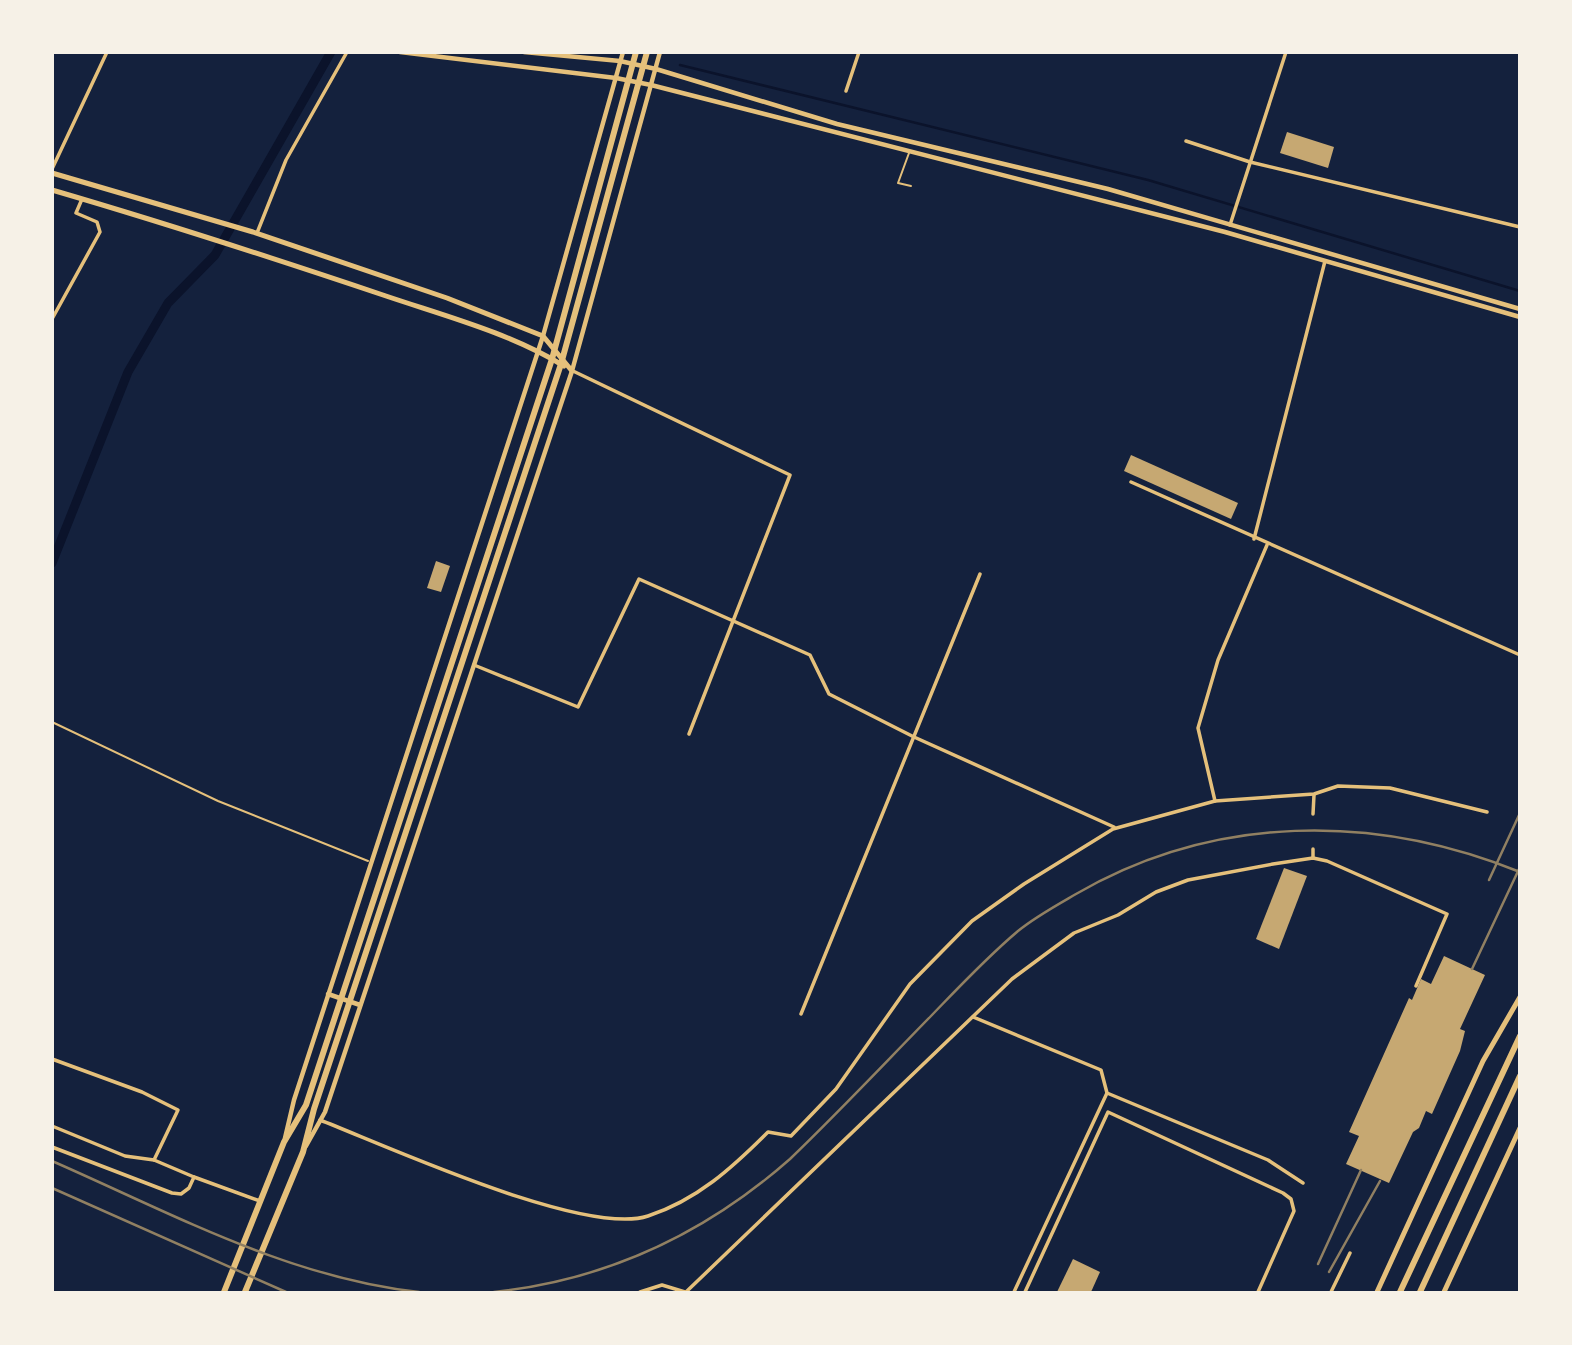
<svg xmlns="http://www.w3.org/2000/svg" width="1572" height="1345" font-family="Arial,sans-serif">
	<rect width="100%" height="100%" fill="#14213d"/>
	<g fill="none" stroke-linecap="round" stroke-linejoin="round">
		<path stroke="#0b132b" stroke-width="2.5" d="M680 65 1148 180 1520 291"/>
		<path stroke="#0b132b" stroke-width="9" d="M52 563 128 372 168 303 215 255 331 52"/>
	</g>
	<g fill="#c6a872">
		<path d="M1287 132 1334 147 1328 168 1280 153Z"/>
		<path d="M1131 455 1238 503 1231 519 1124 471Z"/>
		<path d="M436 561 450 566 441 592 427 588Z"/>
		<path d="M1284 868 1307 876 1279 949 1256 939Z"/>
		<path d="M1444 956 1485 975 1460 1029 1465 1031 1460 1051 1432 1114 1426 1111 1419 1128 1413 1132 1389 1183 1346 1164 1359 1136 1349 1132 1409 998 1412 1000 1421 979 1431 984Z"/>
		<path d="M1073 1259 1100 1272 1091 1292H1057Z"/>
	</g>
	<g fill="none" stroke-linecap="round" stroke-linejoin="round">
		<g stroke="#e5c07b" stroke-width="2">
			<path d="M909 153 898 183 911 186"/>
			<path d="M52 722 218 801 368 861"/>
		</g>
		<g stroke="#e5c07b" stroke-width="3.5">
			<path d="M846 91 859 52"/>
			<path d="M1186 141 1250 162 1520 227"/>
			<path d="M52 169 107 52"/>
			<path d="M1230 225 1286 52"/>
			<path d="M257 233 286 160 347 52"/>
			<path d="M52 319 100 232 97 222 76 213 82 199"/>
			<path d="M573 371 790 475 689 734"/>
			<path d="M1131 482 1520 655"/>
			<path d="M1254 539 1325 261"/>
			<path d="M474 665 578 707 639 579 810 655 829 694 914 737 1114 827"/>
			<path d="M1215 801 1198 728 1218 660 1267 545"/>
			<path d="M1313 814 1314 795"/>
			<path d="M1313 858V849"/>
			<path d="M801 1014 980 574"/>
			<path d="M973 1017 1101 1070 1107 1093 1268 1160 1303 1183"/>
			<path d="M52 1059 142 1092 178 1110 154 1160 194 1177"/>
			<path d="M320 1120C387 1146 585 1237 648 1216 697 1200 732 1168 768 1132L791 1136 836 1089 910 984 972 921 1024 884 1113 829 1215 801 1314 794 1338 786 1390 788 1487 812"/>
			<path d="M52 1126 125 1156 154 1160"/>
			<path d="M52 1147 172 1193 181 1194 189 1188 194 1177 260 1201"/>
			<path d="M640 1292 662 1285 685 1292"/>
			<path d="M686 1292 1012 979 1074 933 1118 915 1156 892 1188 880 1273 864 1313 858 1327 861 1447 914 1416 986"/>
			<path d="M1014 1292 1107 1093"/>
			<path d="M1025 1292 1108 1112 1283 1193 1291 1199 1294 1211 1258 1292"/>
			<path d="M1331 1292 1350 1253"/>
		</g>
		<g stroke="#e5c07b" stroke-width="4.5">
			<path d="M400 52 616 78 651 85 1225 232 1520 317"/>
			<path d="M524 52 620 61 656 69 837 124 1108 189 1520 309"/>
			<path d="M328 994 360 1005"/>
			<path d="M285 1138 294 1100 543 336 623 52"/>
			<path d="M306 1146 325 1112 572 371 660 52"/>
		</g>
		<g stroke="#e5c07b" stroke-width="5">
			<path d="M52 173 253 232 447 298 543 336 572 371"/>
			<path d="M52 190C165 223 276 259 386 296 445 316 510 333 564 366"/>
			<path d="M1377 1292 1483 1061 1520 997"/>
			<path d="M1444 1292 1520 1128"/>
		</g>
		<g stroke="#e5c07b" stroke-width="6">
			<path d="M224 1292 284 1142 306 1105 552 359 636 52"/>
			<path d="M245 1292 303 1152 314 1109 561 364 647 52"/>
		</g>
		<g stroke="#e5c07b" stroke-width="6">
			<path d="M1400 1292 1520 1036"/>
			<path d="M1420 1292 1520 1076"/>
		</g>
		<g stroke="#918062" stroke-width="2.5">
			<path d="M1489 880 1520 813"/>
			<path d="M1472 969 1520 867"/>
			<path d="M52 1161C171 1213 289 1278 419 1292"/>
			<path d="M52 1188 286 1292"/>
			<path d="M1318 1264 1361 1170"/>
			<path d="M1329 1272 1380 1181"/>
			<path d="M494 1292C607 1280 705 1234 790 1159 838 1113 884 1064 931 1016 959 987 987 957 1018 931 1035 917 1057 905 1076 894 1214 814 1374 813 1520 872"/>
		</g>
	</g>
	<rect width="1572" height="1345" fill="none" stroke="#f6f1e7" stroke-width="108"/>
</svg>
